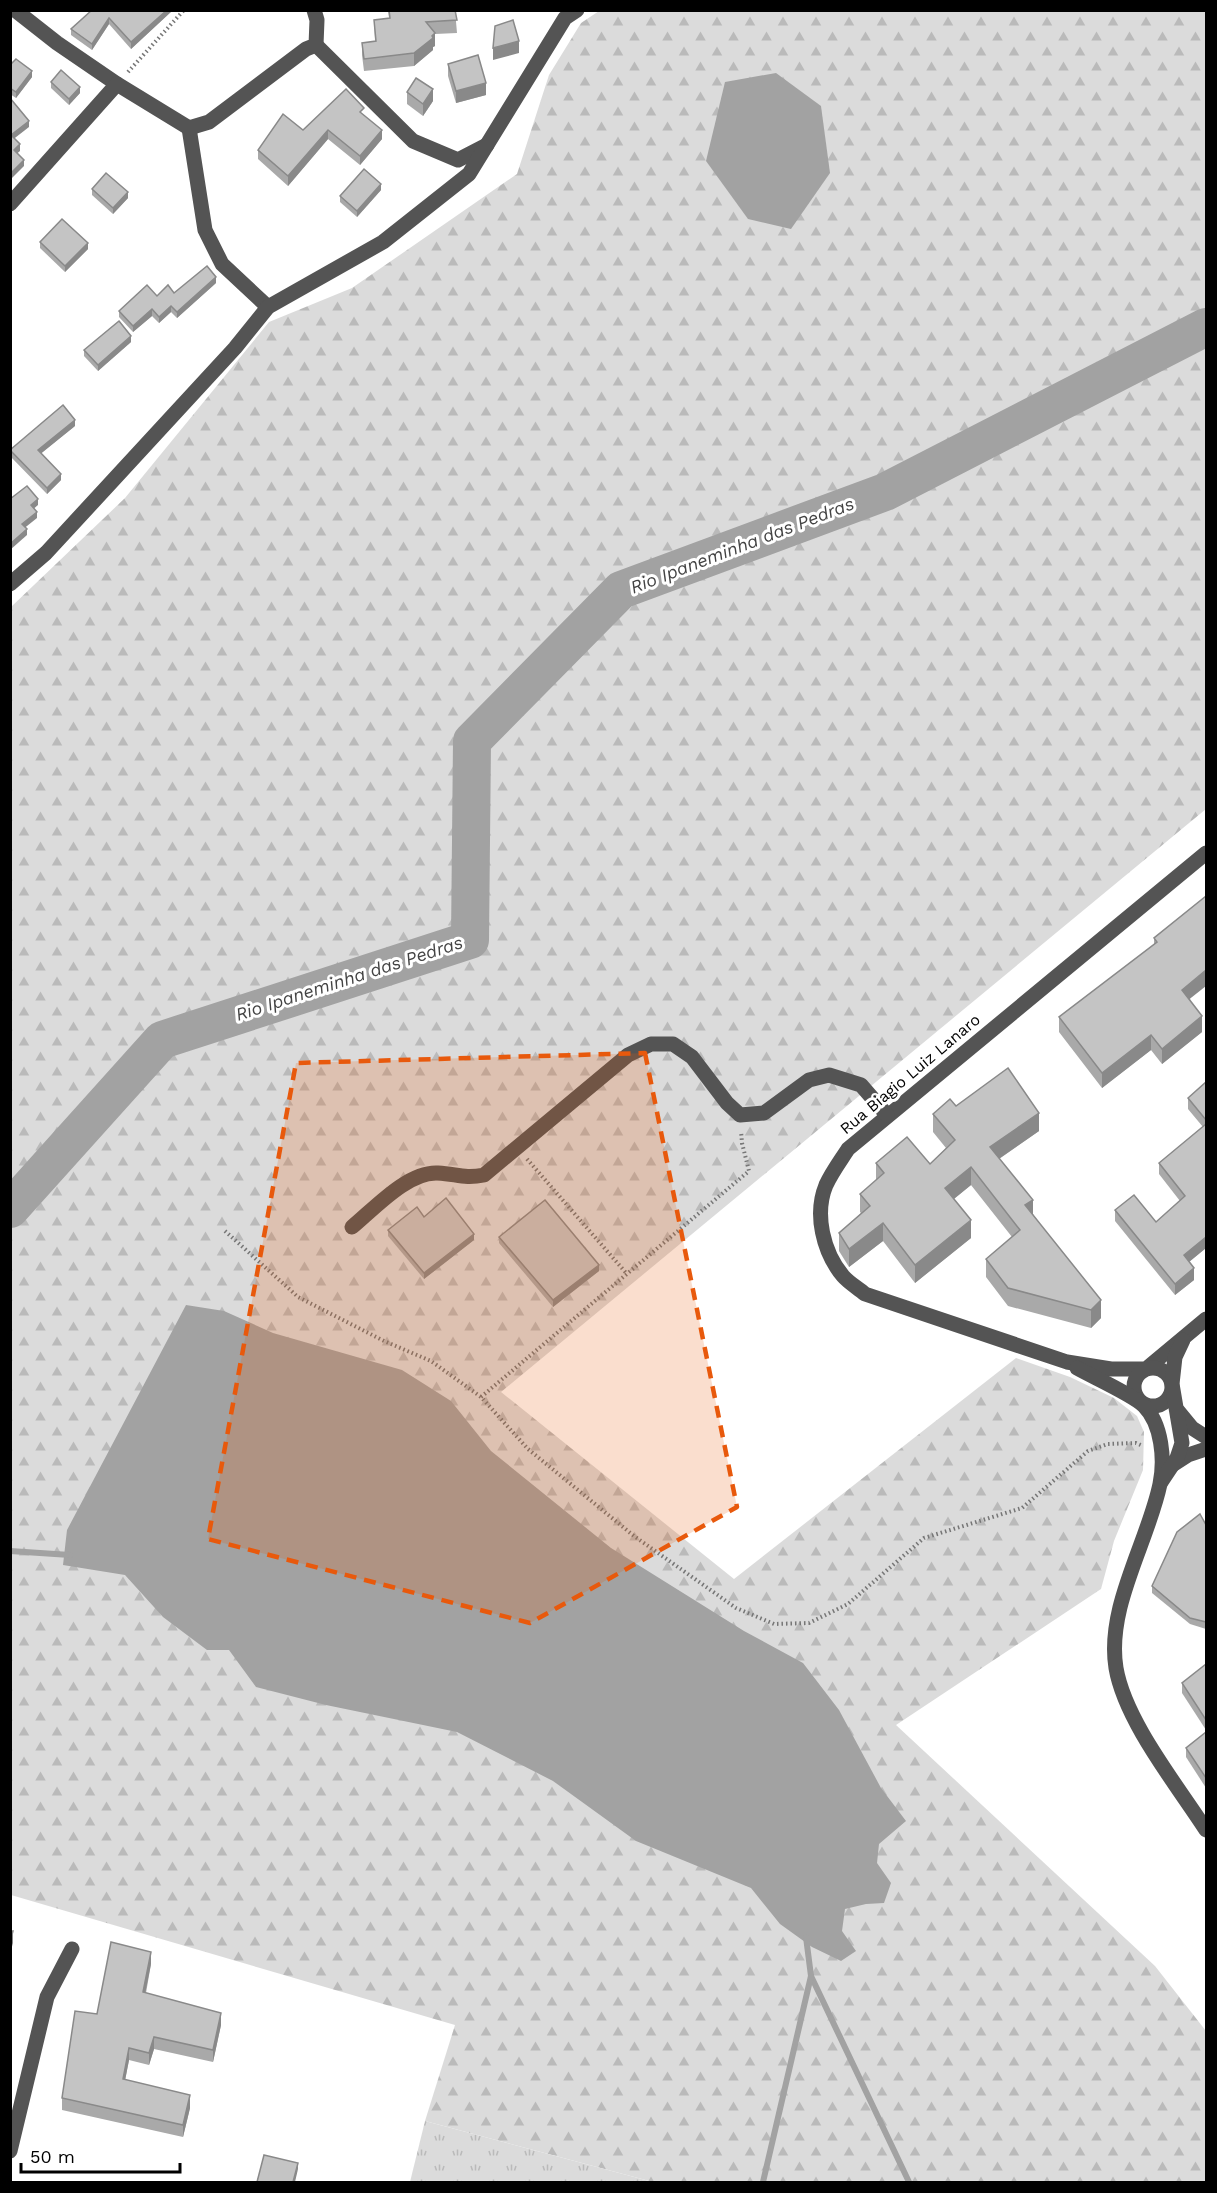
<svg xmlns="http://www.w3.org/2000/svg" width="1217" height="2193" font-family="'Work Sans',sans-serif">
	<defs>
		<pattern id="forest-firs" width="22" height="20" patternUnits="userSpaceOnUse" patternTransform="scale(1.5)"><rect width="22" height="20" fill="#dbdbdb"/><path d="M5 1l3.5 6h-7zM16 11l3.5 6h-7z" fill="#bababa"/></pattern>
		<pattern id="park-tufts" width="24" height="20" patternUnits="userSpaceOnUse" patternTransform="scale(1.5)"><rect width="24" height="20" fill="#dbdbdb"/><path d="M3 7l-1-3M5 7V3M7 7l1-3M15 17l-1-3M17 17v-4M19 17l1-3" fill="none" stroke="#bababa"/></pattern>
	</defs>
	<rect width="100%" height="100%" fill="#fff"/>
	<path fill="url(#forest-firs)" d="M599 11H1206V809L501 1392 734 1579 1016 1358 1070 1377 1114 1398 1137 1416 1144 1432 1143 1470 1114 1541 1101 1589 896 1725 1155 1966 1206 2031V2182H653L425 2121 455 2025 11 1895V607L125 498 269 322 352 288 517 174 549 75 581 23Z"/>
	<path fill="url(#park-tufts)" d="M425 2121 653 2182H410Z"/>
	<g fill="#a2a2a2">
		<path d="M776 73 821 106 830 173 791 229 748 219 706 161 725 82Z"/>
		<path d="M186 1305 224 1311 273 1333 402 1370 451 1401 491 1451 611 1548 744 1631 803 1663 839 1710 881 1788 906 1821 879 1844 877 1863 891 1883 884 1903 866 1904 845 1909 842 1931 856 1951 841 1961 812 1947 780 1924 751 1888 636 1841 553 1781 457 1732 326 1705 256 1687 229 1650H207L163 1617 125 1575 63 1565 67 1530Z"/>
	</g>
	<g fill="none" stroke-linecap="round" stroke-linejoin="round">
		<g stroke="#a2a2a2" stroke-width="6">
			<path d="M10 1551 70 1555"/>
			<path d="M806 1937 811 1976 909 2182"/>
			<path d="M763 2182 811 1976"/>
		</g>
		<path stroke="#a2a2a2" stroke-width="38" d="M10 1209 162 1040 470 940 472 741 621 590 885 492 1206 327"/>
		<g stroke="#767676" stroke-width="4" stroke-dasharray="1.5 3" stroke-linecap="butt">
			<path d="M128 72 184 10"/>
			<path d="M527 1159 627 1274"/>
			<path d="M225 1231 298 1297 384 1341 431 1361 481 1397 528 1449 634 1536 736 1608 774 1624 809 1623 848 1604 924 1538 1022 1508 1088 1451 1108 1444 1136 1443 1143 1446"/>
			<path d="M481 1397 749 1171 742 1143 741 1131"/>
		</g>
		<g stroke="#545454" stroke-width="15">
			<path d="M15 10 57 43 117 84"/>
			<path d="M316 45 413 141 458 160 487 145"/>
			<path d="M189 128 205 230 222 264 268 307"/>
			<path d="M10 204 117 84 189 128 209 122 306 49 316 45 317 20 314 10"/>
			<path d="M10 584 46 553 235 348 268 307 383 242 469 174 565 18 577 10"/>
			<path d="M1206 853 848 1149C841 1160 832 1172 826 1185 814 1214 823 1252 843 1276 849 1283 858 1288 865 1294L1067 1362 1111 1369H1146L1206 1319"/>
			<path d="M352 1227C374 1209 408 1171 438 1173 457 1174 464 1179 484 1175L628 1055 651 1044H673L692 1057 727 1103 740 1115 764 1113 809 1080 829 1075 861 1085 887 1115"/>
			<circle cx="1153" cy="1387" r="19"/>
			<path d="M1077 1368C1091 1376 1135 1396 1144 1406 1162 1424 1165 1460 1160 1484 1148 1542 1106 1607 1116 1668 1125 1721 1177 1785 1206 1830"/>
			<path d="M1178 1411 1192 1428 1206 1437"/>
			<path d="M1174 1464 1188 1455 1206 1449"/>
			<path d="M1161 1482 1177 1458 1182 1443 1172 1384 1175 1357 1183 1340"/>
			<path d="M10 2151 47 1997 72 1949"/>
		</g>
	</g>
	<g fill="#a9a9a9">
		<path d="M92 10H173L131 49 109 24 92 50 71 35V29Z"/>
		<path d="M388 10H455L457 33 435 34V46L433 47V50L414 66 364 71 362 55V43L375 41 374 20 389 18Z"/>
		<path d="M448 64 486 95 456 103 448 76Z"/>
		<path d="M10 65 32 77 16 98 10 94Z"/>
		<path d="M51 82 80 93 69 105 51 88Z"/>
		<path d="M407 92 433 101 423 116 407 104Z"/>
		<path d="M364 115 382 139 360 165 328 139 288 186 258 159V150L303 130Z"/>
		<path d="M92 189 128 198 113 214 92 195Z"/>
		<path d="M381 190 357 217 340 202V196Z"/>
		<path d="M40 242 88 249 65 272 40 248Z"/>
		<path d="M216 283 177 318 171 312 159 323 152 316 133 332 119 317V311L157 296 174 293Z"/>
		<path d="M131 342 98 371 84 356V350Z"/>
		<path d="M75 426 41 453 61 480 47 494 10 456V450Z"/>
		<path d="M1206 896 1190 999 1202 1032 1162 1064 1151 1050 1102 1088 1059 1032V1017L1154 945V938Z"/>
		<path d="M1206 1082V1248L1189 1262 1194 1280 1175 1295 1115 1221V1210L1156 1222 1180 1201 1159 1174V1163L1203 1127 1188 1109V1098Z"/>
		<path d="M956 1106 1039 1131 999 1159 1033 1214 1101 1318 1091 1328 1008 1306 986 1277V1259L1012 1237 971 1185 954 1199 971 1238 915 1283 883 1241 849 1267 839 1251V1233L861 1213 860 1212V1194L876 1181V1163L930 1164 946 1148 933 1132V1114Z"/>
		<path d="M424 1217 474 1240 424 1279 388 1236V1230Z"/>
		<path d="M499 1237 599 1271 553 1307 499 1243Z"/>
		<path d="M1206 1525V1629L1190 1624 1152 1593V1586Z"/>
		<path d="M1206 1664V1730L1182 1693V1683Z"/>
		<path d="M1206 1732V1788L1186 1757V1748Z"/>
		<path d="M151 1964 146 1993 221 2025 213 2062 154 2049 149 2065 129 2060 125 2080 190 2108 183 2137 62 2110V2098L97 2014Z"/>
	</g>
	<g fill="#898989">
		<path d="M167 10H173L131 49V42Z"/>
		<path d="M109 18V24L92 50V44Z"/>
		<path d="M435 33V46L433 47V50L414 66V53Z"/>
		<path d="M519 41V53L493 60V48Z"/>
		<path d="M32 71V77L16 98V92Z"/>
		<path d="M486 83V95L456 103V91Z"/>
		<path d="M80 87V93L69 105V99Z"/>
		<path d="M433 89V101L423 116V104Z"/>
		<path d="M29 121V127L11 141V135Z"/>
		<path d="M328 130V139L288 186V176Z"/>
		<path d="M382 130V139L360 165V156Z"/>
		<path d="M20 144V151L14 156V150Z"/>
		<path d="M24 160V166L10 180V174Z"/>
		<path d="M381 184V190L357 217V211Z"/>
		<path d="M128 192V198L113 214V208Z"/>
		<path d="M88 243V249L65 272V266Z"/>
		<path d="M216 277V283L177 318V312Z"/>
		<path d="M171 306V312L159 323V317Z"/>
		<path d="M152 309V316L133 332V326Z"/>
		<path d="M131 336V342L98 371V365Z"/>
		<path d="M75 420V426L38 456V450Z"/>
		<path d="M61 474V480L47 494V488Z"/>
		<path d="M38 499V505L31 511V505Z"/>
		<path d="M37 512V518L22 530V524Z"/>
		<path d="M27 529V535L10 550V544Z"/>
		<path d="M1206 970V986L1182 1005V990Z"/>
		<path d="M1202 1016V1032L1162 1064V1049Z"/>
		<path d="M1151 1035V1050L1102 1088V1073Z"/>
		<path d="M1039 1113V1131L990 1165V1147Z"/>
		<path d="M971 1167V1185L945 1206V1188Z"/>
		<path d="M1033 1200V1218L1025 1205Z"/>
		<path d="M971 1220V1238L915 1283V1265Z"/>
		<path d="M883 1223V1241L849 1267V1249Z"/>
		<path d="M474 1234V1240L424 1279V1273Z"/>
		<path d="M1206 1237V1248L1184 1266V1255Z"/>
		<path d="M599 1265V1271L553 1307V1300Z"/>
		<path d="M1194 1268V1280L1175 1295V1284Z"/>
		<path d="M1101 1300V1318L1091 1328V1310Z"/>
		<path d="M13 1931V1943L10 1954V1942Z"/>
		<path d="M151 1952V1964L143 2004V1992Z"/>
		<path d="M221 2013V2025L213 2062V2050Z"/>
		<path d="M154 2037V2049L149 2065V2053Z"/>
		<path d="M129 2048V2060L123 2091V2079Z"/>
		<path d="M190 2095V2108L183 2137V2125Z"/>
		<path d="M298 2163V2169L295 2182H293Z"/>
	</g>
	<g fill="#c4c4c4" stroke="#898989" stroke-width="1.5">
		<path d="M92 10H167L131 42 109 18 92 44 71 29Z"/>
		<path d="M389 10H455L457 20 426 22 435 33 432 36 433 38 414 53 364 59 362 43 376 41 374 20 390 18Z"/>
		<path d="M513 20 519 41 493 48 495 26Z"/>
		<path d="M478 55 486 83 456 91 448 64Z"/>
		<path d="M16 59 32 71 16 92 10 88V65Z"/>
		<path d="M61 70 80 87 69 99 51 82Z"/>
		<path d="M416 78 433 89 423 104 407 92Z"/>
		<path d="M346 89 364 108 360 112 382 130 360 156 328 130 288 176 258 150 283 114 303 130Z"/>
		<path d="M10 98 29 121 11 135 20 144 14 150 24 160 10 174Z"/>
		<path d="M364 169 381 184 357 211 340 196Z"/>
		<path d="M106 173 128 192 113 208 92 189Z"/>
		<path d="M62 219 88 243 65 266 40 242Z"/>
		<path d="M207 266 216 277 177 312 171 306 159 317 152 309 133 326 119 311 147 285 157 296 168 285 174 293Z"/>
		<path d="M119 321 131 336 98 365 84 350Z"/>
		<path d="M63 405 75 420 38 450 61 474 47 488 10 450Z"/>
		<path d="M27 486 38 499 31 505 37 512 22 524 27 529 10 544V499Z"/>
		<path d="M1206 896V970L1182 990 1202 1016 1162 1049 1151 1035 1102 1073 1059 1017 1157 942 1154 938Z"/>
		<path d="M1008 1068 1039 1113 990 1147 1033 1200 1025 1205 1101 1300 1091 1310 1008 1288 986 1259 1020 1230 971 1167 945 1188 971 1220 915 1265 883 1223 849 1249 839 1233 870 1206 860 1194 884 1173 876 1163 907 1137 930 1164 955 1140 933 1114 950 1099 956 1106Z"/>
		<path d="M1206 1082V1120L1188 1098Z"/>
		<path d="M1206 1124V1237L1184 1255 1194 1268 1175 1284 1115 1210 1134 1195 1156 1222 1185 1196 1159 1163Z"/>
		<path d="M446 1198 474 1234 424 1273 388 1230 417 1207 424 1217Z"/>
		<path d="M545 1200 599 1265 553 1300 499 1237Z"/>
		<path d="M1200 1514 1206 1525V1622L1190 1618 1152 1586 1177 1532Z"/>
		<path d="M1206 1664V1720L1182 1683Z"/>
		<path d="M1206 1732V1778L1186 1748Z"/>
		<path d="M10 1931H13L10 1942Z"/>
		<path d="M111 1942 151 1952 143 1992 221 2013 213 2050 154 2037 149 2053 129 2048 123 2079 190 2095 183 2125 62 2098 75 2011 97 2014Z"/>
		<path d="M264 2155 298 2163 293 2182H257Z"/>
	</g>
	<path fill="#e8590c" fill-opacity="0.2" stroke="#e8590c" stroke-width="4.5" stroke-dasharray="12 8" stroke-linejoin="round" d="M645 1053 737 1507 530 1623 208 1539 296 1063Z"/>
	<g text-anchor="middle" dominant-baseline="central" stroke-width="6" stroke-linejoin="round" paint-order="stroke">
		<g font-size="16" fill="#000" stroke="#fff">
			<text transform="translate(910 1074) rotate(-40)">Rua Biagio Luiz Lanaro</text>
		</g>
		<g font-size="18" font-style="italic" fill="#434343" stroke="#fff">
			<text transform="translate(742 545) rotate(-21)">Rio Ipaneminha das Pedras</text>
			<text transform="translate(349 978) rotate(-18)">Rio Ipaneminha das Pedras</text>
		</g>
	</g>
	<rect width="1217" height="2193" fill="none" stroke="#000000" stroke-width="24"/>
	<path d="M21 2163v9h159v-9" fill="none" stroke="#000000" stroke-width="3"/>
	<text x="30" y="2163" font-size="18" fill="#000000" stroke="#ffffff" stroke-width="4.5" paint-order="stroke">50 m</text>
</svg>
